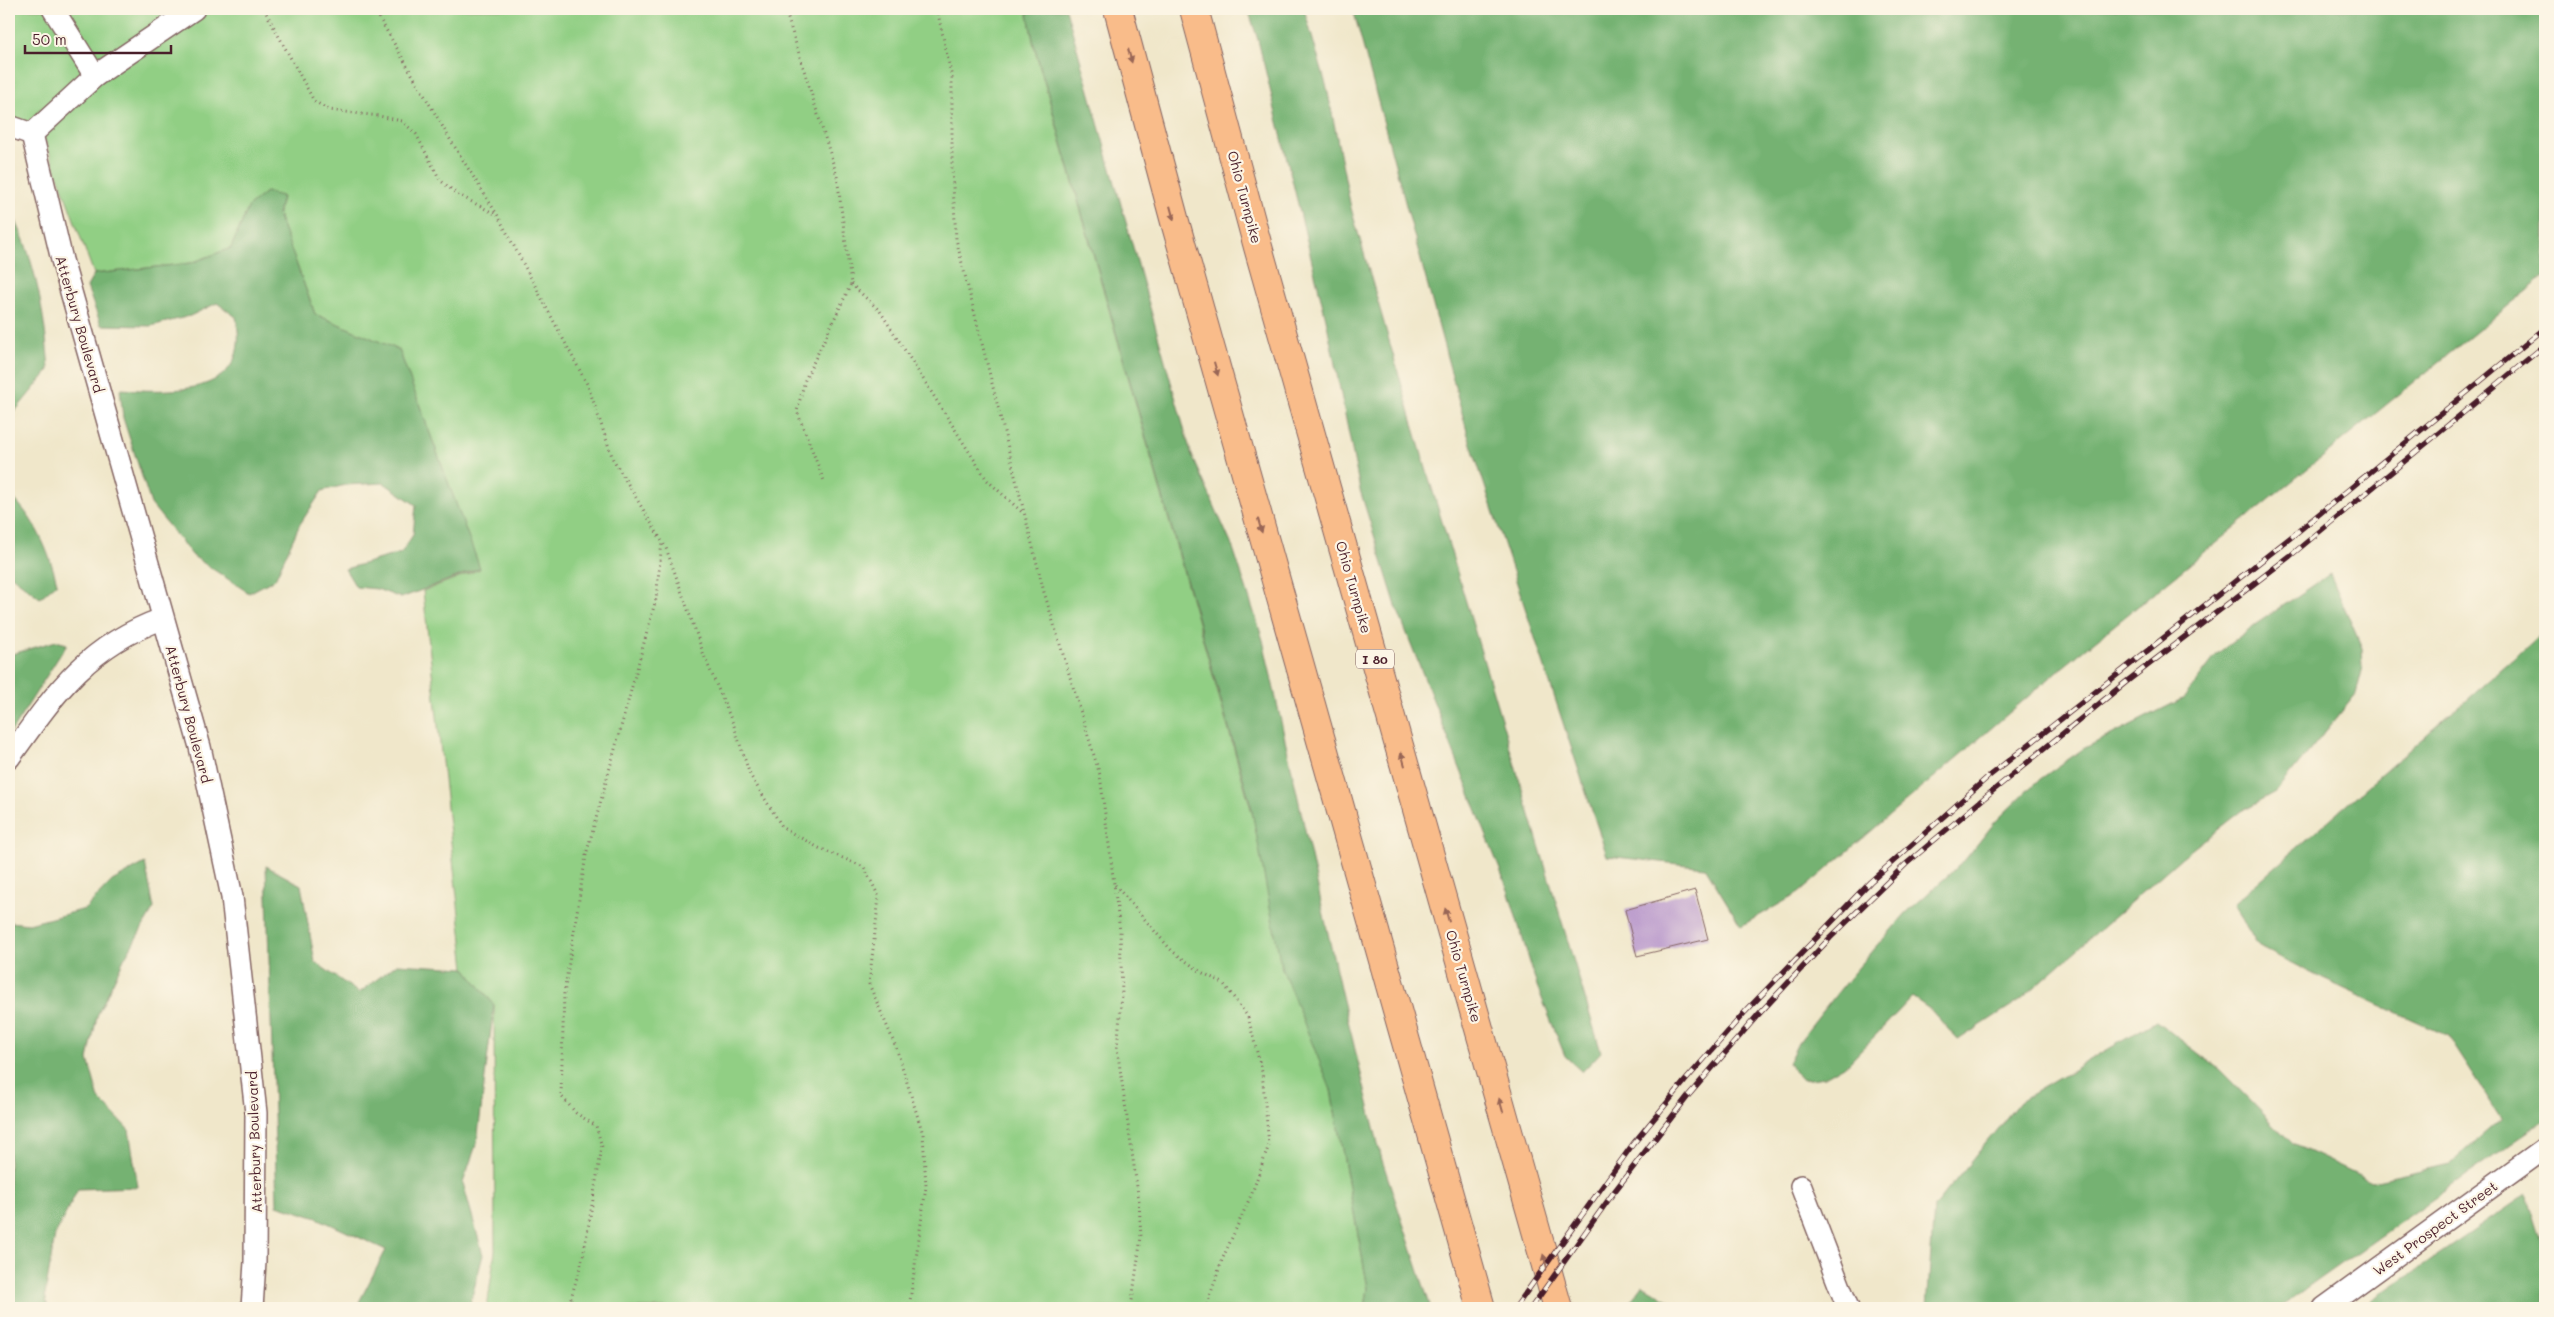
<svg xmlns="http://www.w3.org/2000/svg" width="2554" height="1317" font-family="Mali,sans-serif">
	<rect width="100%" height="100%" fill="#fcf5e5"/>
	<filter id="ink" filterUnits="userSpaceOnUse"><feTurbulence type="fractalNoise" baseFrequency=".02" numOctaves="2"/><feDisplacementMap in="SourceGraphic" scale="10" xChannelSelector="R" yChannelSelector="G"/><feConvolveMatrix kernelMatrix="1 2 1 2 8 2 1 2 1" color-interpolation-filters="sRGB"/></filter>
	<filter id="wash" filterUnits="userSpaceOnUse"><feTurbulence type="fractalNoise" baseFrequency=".0096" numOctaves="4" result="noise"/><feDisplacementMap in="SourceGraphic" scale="20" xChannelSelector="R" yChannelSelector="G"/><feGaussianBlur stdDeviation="1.12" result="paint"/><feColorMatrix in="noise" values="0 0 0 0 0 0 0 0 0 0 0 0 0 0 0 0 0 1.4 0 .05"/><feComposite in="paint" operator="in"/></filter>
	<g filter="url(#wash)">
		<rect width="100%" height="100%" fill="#f0e7ca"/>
		<path fill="#91cf84" stroke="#6e7758" d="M9 9H1027L1034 46 1331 1090 1368 1288 1365 1308H487L495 1251 494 1005 465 968 423 591 480 569 399 350 315 314 278 214 282 197 266 192 249 206 231 248 191 263 94 274 44 138 9 122Z"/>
		<g fill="#74b272" stroke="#5f684e">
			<path d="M1027 9H1066L1191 453 1233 548 1263 640 1341 992 1382 1160 1431 1308H1365L1368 1288 1331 1090 1281 966 1251 806 1034 45Z"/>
			<path d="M1248 9H1304L1327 88 1351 208 1419 445 1601 1052 1582 1072 1565 1056 1537 986 1508 890 1396 606 1360 490 1326 319 1258 40Z"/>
			<path d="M1353 9H2545V276L2058 671 1799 893 1741 926 1705 867 1607 856 1468 435Z"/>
			<path d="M266 192 282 196 278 214 315 314 399 350 480 568 401 598 377 589 356 587 345 569 401 553 413 535 416 505 384 483 345 485 322 491 300 524 275 579 249 593 193 556 151 504 123 418 120 389C174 392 253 397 236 317L217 303 190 316 151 326 101 325 87 287 94 274 191 263 231 248 249 206Z"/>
			<path d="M9 207C35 255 45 315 49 370L16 410 9 415Z"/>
			<path d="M9 494C34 516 49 551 57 583L40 598 9 574Z"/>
			<path d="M2330 574 2362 648 2363 667 2356 694 2276 792 2241 811 2182 857 2020 1000 1958 1040 1931 1010 1912 997 1849 1063 1825 1077 1803 1080 1788 1063 1798 1043 1850 977 1906 913 1964 861 1995 822 2036 782 2083 749 2184 698 2218 653 2256 624Z"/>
			<path d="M2545 631V1120L2279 1308H1927L1934 1207 2020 1101 2156 1021 2219 1069 2293 1144 2372 1181 2450 1164 2502 1119 2448 1036 2323 979 2258 946 2233 904Z"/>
			<path d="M56 641 67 644 9 735V655Z"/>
			<path d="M145 863 154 908 124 959 97 1016 88 1059 99 1099 129 1130 138 1187 78 1189 55 1235 45 1295 48 1308H9V922L29 924 85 909 112 881Z"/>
			<path d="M266 866 301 885 315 962 359 993 397 964 465 968 494 1005 477 1142 463 1183 483 1255 469 1308H361L359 1302 386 1250 317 1218 277 1205Z"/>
			<path d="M2527 1194 2545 1252V1308H2361Z"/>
			<path d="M1643 1285 1682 1308H1625Z"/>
		</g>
		<g id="blocks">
			<path fill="#b999cc" d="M1695 890 1708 939 1637 956 1625 910Z"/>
		</g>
	</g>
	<g filter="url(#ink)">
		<use href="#blocks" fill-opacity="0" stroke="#846563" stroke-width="1"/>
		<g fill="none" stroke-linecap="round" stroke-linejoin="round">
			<g stroke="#846563" stroke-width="24">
				<g id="minor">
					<path d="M53 9 95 76"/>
					<path d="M9 126 32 134"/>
					<path d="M32 134 62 260 200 747 232 897 256 1113 255 1262 252 1308"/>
					<path d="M32 134 95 76 194 9"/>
					<path d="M9 758C54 695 86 646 162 619"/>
					<path d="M1801 1186 1848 1308"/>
					<path d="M2324 1308 2545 1148"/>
				</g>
			</g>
			<g stroke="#846563" stroke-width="30">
				<g id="highway">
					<path d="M1118 9 1175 222 1481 1308"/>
					<path d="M1194 9 1258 247 1558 1308"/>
				</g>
			</g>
			<g stroke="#846563" stroke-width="3" stroke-dasharray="1 4" stroke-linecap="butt">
				<path d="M264 9 314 101 329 110 379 116 402 121 416 134 440 180 457 194 497 215"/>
				<path d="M374 9 451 141 498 216 588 386 613 459 666 548 705 658 734 726 750 775 783 828 819 848 864 867 879 897 869 984 896 1047 923 1134 926 1187 909 1308"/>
				<path d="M785 9 837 176 851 284 805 380 797 411 824 481"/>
				<path d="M937 9 952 78V168L956 239 1044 592 1100 775 1120 931 1122 994 1117 1048 1139 1201 1141 1237 1131 1308"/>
				<path d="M851 284 880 311 987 480 1024 514"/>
				<path d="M1115 885 1172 951 1201 972 1223 983 1248 1017 1262 1072 1269 1145 1252 1193 1222 1260 1206 1308"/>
				<path d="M568 1308 583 1257 602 1147 596 1126 576 1113 561 1096 564 994 586 855 656 599 662 542"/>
			</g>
			<use href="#minor" stroke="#fff" stroke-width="21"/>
			<use href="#highway" stroke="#f9bc8a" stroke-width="28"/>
			<g stroke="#4a1f2b" stroke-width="5.5">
				<g id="rail">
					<path d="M1515 1308 1633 1144 1685 1081 1745 1012 1870 882 1989 776 2290 538 2545 328"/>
					<path d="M1531 1308 1614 1192 1688 1096 1757 1016 1830 938 1906 864 1990 793 2126 682 2290 556 2545 345"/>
				</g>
			</g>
			<use href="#rail" stroke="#fcf5e5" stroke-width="4" stroke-dasharray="11" stroke-linecap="butt"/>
		</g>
		<defs><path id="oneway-solid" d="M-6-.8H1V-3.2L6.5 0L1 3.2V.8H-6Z" transform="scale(1.25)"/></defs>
		<g fill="#996656">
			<use href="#oneway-solid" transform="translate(1130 56) rotate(75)"/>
			<use href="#oneway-solid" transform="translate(1172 213) rotate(75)"/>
			<use href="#oneway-solid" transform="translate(1216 369) rotate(74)"/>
			<use href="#oneway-solid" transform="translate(1260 526) rotate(74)"/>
			<use href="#oneway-solid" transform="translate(1403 759) rotate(-106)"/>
			<use href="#oneway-solid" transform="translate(1447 915) rotate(-106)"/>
			<use href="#oneway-solid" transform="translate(1501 1105) rotate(-106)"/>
			<use href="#oneway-solid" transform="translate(1545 1261) rotate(-106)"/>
		</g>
	</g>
	<g text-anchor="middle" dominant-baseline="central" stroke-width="4.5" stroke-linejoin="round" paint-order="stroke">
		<rect fill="#fcf5e5" stroke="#7f5f63" stroke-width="1" x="1356" y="649.5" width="38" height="19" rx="4"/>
		<g font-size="12" font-weight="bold" fill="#4a1f2b">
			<text x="1375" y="659">I 80</text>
		</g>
		<g font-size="14" fill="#4a1f2b" stroke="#fcf5e5">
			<text transform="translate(1245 197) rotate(75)">Ohio Turnpike</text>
			<text transform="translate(80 324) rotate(74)">Atterbury Boulevard</text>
			<text transform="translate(1354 587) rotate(74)">Ohio Turnpike</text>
			<text transform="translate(189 714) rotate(75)">Atterbury Boulevard</text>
			<text transform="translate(1464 976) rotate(74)">Ohio Turnpike</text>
			<text transform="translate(254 1142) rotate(-92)">Atterbury Boulevard</text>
			<text transform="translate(2435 1228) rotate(-36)">West Prospect Street</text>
		</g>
	</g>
	<rect width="2554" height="1317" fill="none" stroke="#fcf5e5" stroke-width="30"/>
	<path d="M25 45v8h146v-8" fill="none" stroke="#4a1f2b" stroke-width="2.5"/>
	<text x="32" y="45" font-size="15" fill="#4a1f2b" stroke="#fcf5e5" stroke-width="4" paint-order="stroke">50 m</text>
</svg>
